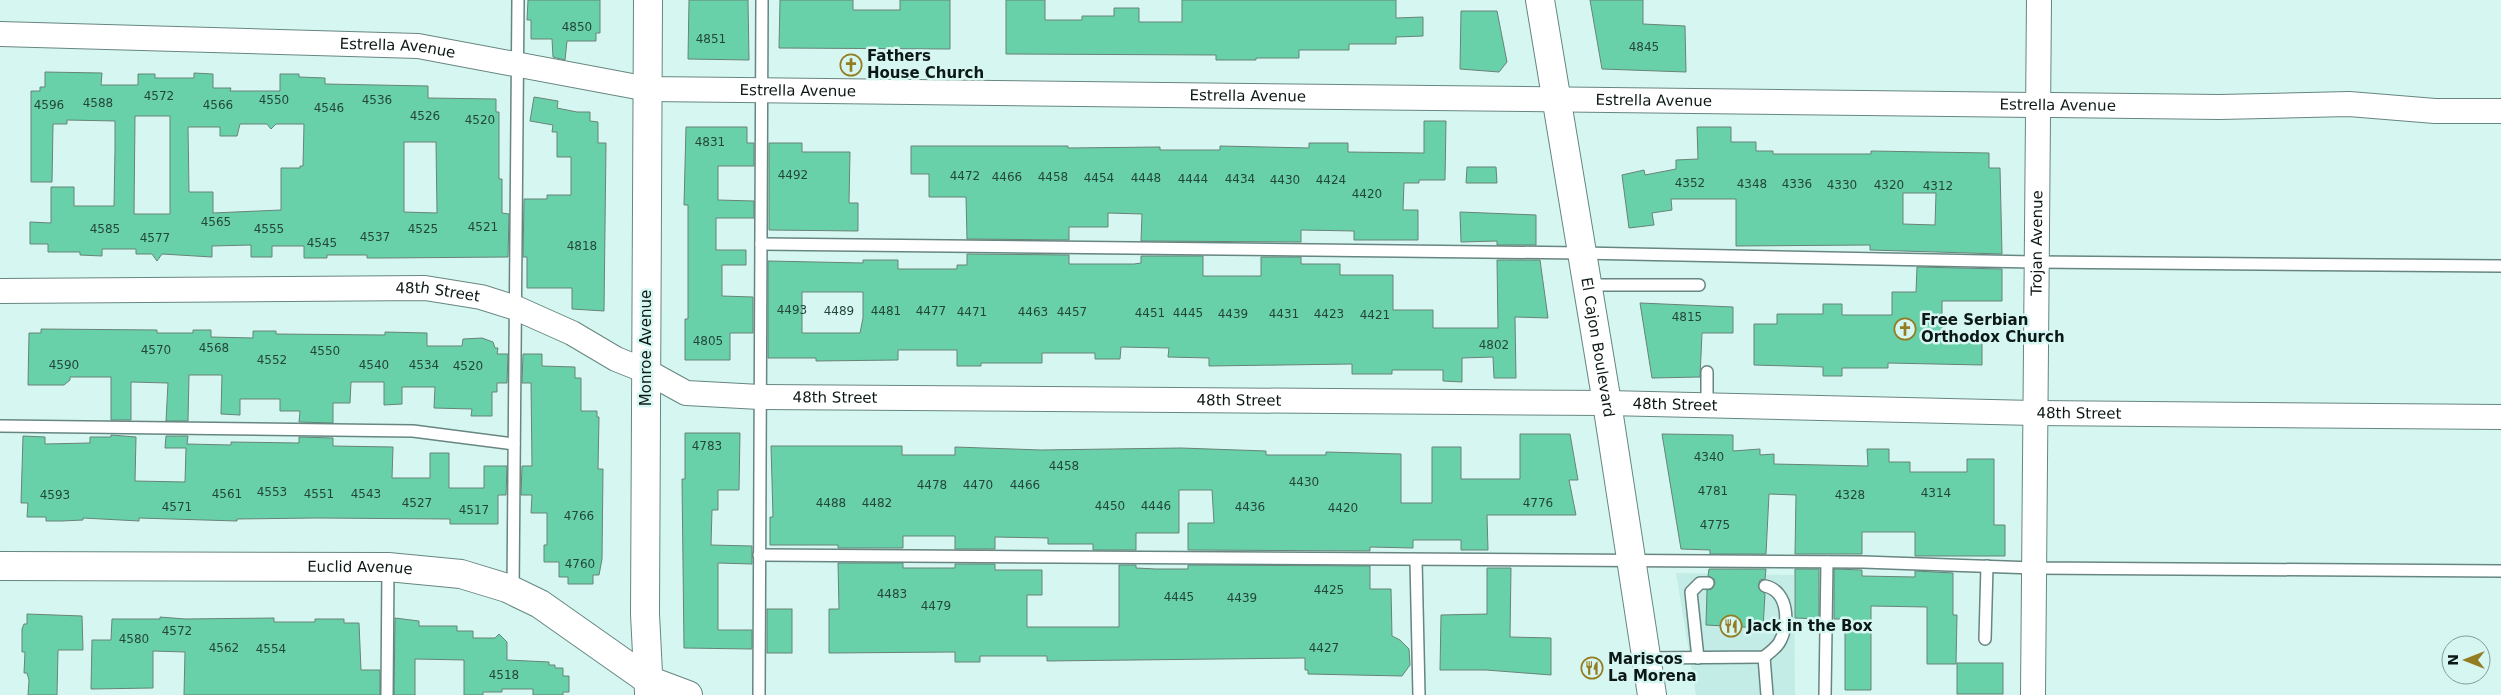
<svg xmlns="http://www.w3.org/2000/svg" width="2501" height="695" font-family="'DejaVu Sans',sans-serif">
	<rect width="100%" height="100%" fill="#d6f7f1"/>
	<path fill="#c2ece5" d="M1676 573 1794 575 1795 695H1696Z"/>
	<g fill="#69d1a9" stroke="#688377" fill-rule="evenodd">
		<path d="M528 0H600V33H596V41H567L565 60 553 57 552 39H531V20H527Z"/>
		<path d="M689 0H748L749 60 688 59Z"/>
		<path d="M780 0H853V10H900V0H950V49L779 48Z"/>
		<path d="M1006 0H1045V20H1082V16H1114V8H1139V22H1182V0H1396V18L1423 17V36L1396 37V44H1349V50H1299V58H1256V60H1216V55L1006 54Z"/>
		<path d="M1590 0H1643V24L1685 26 1686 72 1602 69Z"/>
		<path d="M1461 11H1497L1507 62 1499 72 1460 69Z"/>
		<path d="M45 72 102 73 101 85H138V74H155V78H194V73L213 74V88H231L230 91H280V74H299V77L325 78V84L428 86V98L496 99V112H499V179H502V213L509 214 508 257 384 258H367V255H327V258H304V246H272V257H251V245L212 246V257L162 254 157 261 152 254H136V249H102V256L80 255V252H48V244H30V222L51 223V187H74V206H114L115 149V121L67 120V124H53L52 182H31V91H40V87H45ZM135 116H170V214H134ZM240 124H267L271 129 276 124H304L303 166H300V168H281V210L213 213V192H189L188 127H220V136H237ZM404 142H436L437 213 404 212Z"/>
		<path d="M534 97 558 101 557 108 577 112H590V121L598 122V143H606L604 311 572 309V288H527V257H523L524 199H547V195H571V157H557V132H552L553 125 530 121Z"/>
		<path d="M1424 121H1446L1445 180H1419V183H1404L1403 210H1418V240H1354V231L1301 230V242L1141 241 1142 214 1108 213V227H1069V240L967 239 966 197H929V174H911V146H1068V148L1160 147V150H1220V146L1309 148V143H1348V152L1424 153Z"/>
		<path d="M686 127H747V143H754V166H718V200L754 201V218H716V250H746V265H722V296L753 297V333H730V360H685V319H688V205H684Z"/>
		<path d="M1697 127H1731V142H1756V151H1773V154H1871V151L1989 153V168H2000L2002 254 1870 250V245L1736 246V199H1671L1672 210 1652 213 1654 225 1629 228 1622 175 1644 170 1645 175 1676 169V160L1698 159ZM1903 193H1936L1935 225 1903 224Z"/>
		<path d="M769 143H802V152H850L849 203H858V231L769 230Z"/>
		<path d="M1467 167H1496L1497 183H1466Z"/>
		<path d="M1460 212 1536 215V245H1497V241L1461 242Z"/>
		<path d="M967 254 1069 255V264H1134L1141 263V256H1203V276H1261V257H1301V264H1340V275H1393V310H1433V328H1498L1497 260H1540L1548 318 1515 317 1516 378H1494L1493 357 1462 358V382L1443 381V370H1392V374H1352V364L1209 366V358L1168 357 1169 348 1121 347 1120 359H1095V353H1042V363H981V366H957V350H898V360L816 361V358H768V261L863 263V260H898V269H957V265H967ZM802 292H863V318L860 333H802Z"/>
		<path d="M1917 267 2002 269V301H1942V335L1982 336V365L1888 363V368H1842V376H1823V367L1754 365V324H1777V314H1823V304H1842V315H1892V292H1916Z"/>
		<path d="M1640 303 1733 307V333H1702L1700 377 1652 378Z"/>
		<path d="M41 329 157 330V333H193V330H211V337L253 338V331H276V334L385 335V332L427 333V346H462L463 339 482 338 493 342 495 348H498L497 354H508L507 383H497V392H492V416H471L472 409 434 408 435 387H402V404L384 405V382H351L350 403H333V423L299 422 300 411H280V399H240V415L221 414 222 375H189L188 421H166L168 383 131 382V420H111V377H70V380L64 385H28L29 333H41Z"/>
		<path d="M523 354H542V366L575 367V378H581V411H597V417H599L598 469H603L602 559 599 575H593V584H568V577H559V562H544V545H547V513H531L532 495H521L522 466H532L531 383H522Z"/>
		<path d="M685 433H740L739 490H718V510H712L711 545 752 546V564L718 563V630H752V649L684 648 682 479H685Z"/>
		<path d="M1520 434H1570L1578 480H1569L1576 515H1487L1488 550H1461V540H1413V548L1370 547V551L1188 550V523H1214L1212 490H1179V533H1136V550H1093V544H1048V538L995 537V549H955V536H903V548H838V545H770V517H773L771 446H902V455H955V447L1041 450 1181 448 1266 451V455H1326V452L1401 454V503H1432V447H1461V479H1520Z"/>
		<path d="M1662 434 1733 435V451L1760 449V455L1774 454V464L1868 466 1867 449H1889V462H1910V472H1967V459H1994V525H2005V556H1915V532H1862V554H1795L1796 495 1769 494 1766 554H1710V550L1681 549Z"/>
		<path d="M111 435 136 437 135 481 185 482 186 448H165L166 436H188L187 444 231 445V442L299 443V437L333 438V446L393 447 392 478H430V453H449V488H484V466H507L506 495H498V524H450V519L316 518 237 519V521L139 518V521L83 518V520L62 521H46V517H27L28 503H21L23 436 45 437V444L90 443V437H111Z"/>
		<path d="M838 563H903V568H955V564H995V570H1042V595H1027V627H1119V565H1136V568L1156 569H1188V565L1370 566V589H1391L1392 636 1400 640 1409 649 1410 665 1402 676 1308 674V670H1305V658L1047 661V656H980V662H955V652L829 653V609H839Z"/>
		<path d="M1487 568H1511L1510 637 1551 638V675L1486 670H1440L1441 615 1487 614Z"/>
		<path d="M1709 569H1766L1765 579 1760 580 1758 587 1765 594 1763 628 1706 625 1707 590 1712 589 1715 583 1714 579 1708 576Z"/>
		<path d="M1795 569H1819V619L1795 618Z"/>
		<path d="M1834 569 1862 570V576L1915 577V571L1953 573V615H1957L1956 664H1927V607L1871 606V690H1845V619H1834Z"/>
		<rect x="767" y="609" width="25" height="44"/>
		<path d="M27 614 82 616 83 650H58L57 695H28L29 680 27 673H24L25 652H22V629L24 624H27Z"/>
		<path d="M160 617 185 619 274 618V622H315V619H344V623H359L361 670H380V695H184L185 652 153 651V688L91 689 92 640H111L112 619H160Z"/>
		<path d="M395 618 419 621V626H457V631H473V638H495L499 634 507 642V660L549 662V665H555V668H563V676H569V692H563V695H533V689H502V692H483V695H464V660L415 659V695H394Z"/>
		<rect x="1957" y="663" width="46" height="31"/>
	</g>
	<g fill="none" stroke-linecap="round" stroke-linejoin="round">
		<g stroke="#678581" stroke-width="14">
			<g id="lane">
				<path d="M761 244 1581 253 2036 262 2501 266"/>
				<path d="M1587 285H1699"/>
				<path d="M1707 405V372"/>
				<path d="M0 426 413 431 514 444"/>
				<path d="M759 555 1863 562 2034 568 2501 571"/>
				<path d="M1416 560 1419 695"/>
				<path d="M513 591 518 0"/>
				<path d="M1985 639 1987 566"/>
				<path d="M1764 657 1767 695"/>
				<path d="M1646 658 1764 657C1769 653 1775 649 1779 643 1790 625 1789 591 1765 586"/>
				<path d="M1698 658 1691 592 1700 583H1708"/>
				<path d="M387 695 388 567"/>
				<path d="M759 695 762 0"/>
				<path d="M1825 695 1827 562"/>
			</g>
		</g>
		<g stroke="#678581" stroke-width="26">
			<g id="street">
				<path id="s1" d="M0 34 418 46 648 89 2219 107 2349 104 2435 111H2501"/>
				<path id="s2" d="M0 291 425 288 481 297 516 308 572 333 616 359 646 371 686 393 760 397 1607 403 2035 413 2501 417"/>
				<path id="s3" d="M2033 695 2039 0"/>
			</g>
		</g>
		<g stroke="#678581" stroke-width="30">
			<g id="secondary">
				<path d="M648 0 645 614 649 693"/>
				<path id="s4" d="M0 566 388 567 461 574 507 588 540 604 648 680 688 695"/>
			</g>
		</g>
		<g stroke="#678581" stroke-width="30">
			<g id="primary">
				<path id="s5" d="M1540 0 1607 403 1652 695"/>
			</g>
		</g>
		<use href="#lane" stroke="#fff" stroke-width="11"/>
		<use href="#street" stroke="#fff" stroke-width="24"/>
		<use href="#secondary" stroke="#fff" stroke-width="28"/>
		<use href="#primary" stroke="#fff" stroke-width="28"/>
	</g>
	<defs>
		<g id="church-ring" transform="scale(1.125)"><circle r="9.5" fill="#d6f7f1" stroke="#947c23" stroke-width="1.5"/><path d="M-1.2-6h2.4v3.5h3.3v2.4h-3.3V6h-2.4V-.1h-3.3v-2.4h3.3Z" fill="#947c23"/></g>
		<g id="restaurant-ring" transform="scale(1.125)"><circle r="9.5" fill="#d6f7f1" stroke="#947c23" stroke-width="1.5"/><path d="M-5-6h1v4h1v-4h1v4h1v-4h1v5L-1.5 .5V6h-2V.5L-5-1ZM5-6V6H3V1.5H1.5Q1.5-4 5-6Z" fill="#947c23"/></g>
	</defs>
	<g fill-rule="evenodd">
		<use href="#church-ring" x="851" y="65"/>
		<use href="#church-ring" x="1905" y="329"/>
		<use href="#restaurant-ring" x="1731" y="626"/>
		<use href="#restaurant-ring" x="1592" y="668"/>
	</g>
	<g text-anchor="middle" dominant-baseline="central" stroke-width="5" stroke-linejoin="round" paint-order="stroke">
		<g font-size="12" fill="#23463b">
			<text x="577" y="27">4850</text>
			<text x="711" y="39">4851</text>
			<text x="1644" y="47">4845</text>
			<text x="159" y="96">4572</text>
			<text x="274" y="100">4550</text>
			<text x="377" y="100">4536</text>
			<text x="98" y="103">4588</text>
			<text x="49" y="105">4596</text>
			<text x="218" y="105">4566</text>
			<text x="329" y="108">4546</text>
			<text x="425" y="116">4526</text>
			<text x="480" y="120">4520</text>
			<text x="710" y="142">4831</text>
			<text x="793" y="175">4492</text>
			<text x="965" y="176">4472</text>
			<text x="1007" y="177">4466</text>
			<text x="1053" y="177">4458</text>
			<text x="1099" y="178">4454</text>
			<text x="1146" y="178">4448</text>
			<text x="1193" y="179">4444</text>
			<text x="1240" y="179">4434</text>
			<text x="1285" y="180">4430</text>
			<text x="1331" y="180">4424</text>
			<text x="1690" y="183">4352</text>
			<text x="1752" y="184">4348</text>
			<text x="1797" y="184">4336</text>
			<text x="1842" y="185">4330</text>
			<text x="1889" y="185">4320</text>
			<text x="1938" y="186">4312</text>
			<text x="1367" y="194">4420</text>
			<text x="216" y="222">4565</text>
			<text x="483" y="227">4521</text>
			<text x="105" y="229">4585</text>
			<text x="269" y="229">4555</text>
			<text x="423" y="229">4525</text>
			<text x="375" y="237">4537</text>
			<text x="155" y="238">4577</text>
			<text x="322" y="243">4545</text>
			<text x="582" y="246">4818</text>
			<text x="792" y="310">4493</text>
			<text x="839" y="311">4489</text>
			<text x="886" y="311">4481</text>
			<text x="931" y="311">4477</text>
			<text x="972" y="312">4471</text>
			<text x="1033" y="312">4463</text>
			<text x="1072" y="312">4457</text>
			<text x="1150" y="313">4451</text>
			<text x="1188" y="313">4445</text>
			<text x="1233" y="314">4439</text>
			<text x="1284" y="314">4431</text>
			<text x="1329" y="314">4423</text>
			<text x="1375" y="315">4421</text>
			<text x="1687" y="317">4815</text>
			<text x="708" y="341">4805</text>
			<text x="1494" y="345">4802</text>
			<text x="214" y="348">4568</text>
			<text x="156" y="350">4570</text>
			<text x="325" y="351">4550</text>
			<text x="272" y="360">4552</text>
			<text x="64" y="365">4590</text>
			<text x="374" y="365">4540</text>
			<text x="424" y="365">4534</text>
			<text x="468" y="366">4520</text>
			<text x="707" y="446">4783</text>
			<text x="1709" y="457">4340</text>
			<text x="1064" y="466">4458</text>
			<text x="1304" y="482">4430</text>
			<text x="932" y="485">4478</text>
			<text x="978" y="485">4470</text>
			<text x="1025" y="485">4466</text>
			<text x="1713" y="491">4781</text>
			<text x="272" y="492">4553</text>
			<text x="1936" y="493">4314</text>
			<text x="227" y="494">4561</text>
			<text x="319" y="494">4551</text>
			<text x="366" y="494">4543</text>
			<text x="55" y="495">4593</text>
			<text x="1850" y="495">4328</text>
			<text x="417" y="503">4527</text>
			<text x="831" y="503">4488</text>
			<text x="877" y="503">4482</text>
			<text x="1538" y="503">4776</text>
			<text x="1110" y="506">4450</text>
			<text x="1156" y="506">4446</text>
			<text x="177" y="507">4571</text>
			<text x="1250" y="507">4436</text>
			<text x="1343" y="508">4420</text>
			<text x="474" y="510">4517</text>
			<text x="579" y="516">4766</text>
			<text x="1715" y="525">4775</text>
			<text x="580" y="564">4760</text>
			<text x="1329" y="590">4425</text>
			<text x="892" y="594">4483</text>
			<text x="1179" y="597">4445</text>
			<text x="1242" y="598">4439</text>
			<text x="936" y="606">4479</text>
			<text x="177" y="631">4572</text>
			<text x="134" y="639">4580</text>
			<text x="224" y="648">4562</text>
			<text x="1324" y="648">4427</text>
			<text x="271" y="649">4554</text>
			<text x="504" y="675">4518</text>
		</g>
		<g font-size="15" fill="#0c1816" stroke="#d6f7f1">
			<text stroke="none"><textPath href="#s1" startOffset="398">Estrella Avenue</textPath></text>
			<text stroke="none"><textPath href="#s1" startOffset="802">Estrella Avenue</textPath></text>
			<text stroke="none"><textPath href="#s1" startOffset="1252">Estrella Avenue</textPath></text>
			<text stroke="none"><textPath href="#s1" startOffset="1658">Estrella Avenue</textPath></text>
			<text stroke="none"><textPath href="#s1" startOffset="2062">Estrella Avenue</textPath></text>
			<text stroke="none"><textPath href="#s3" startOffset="452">Trojan Avenue</textPath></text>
			<text stroke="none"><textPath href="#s2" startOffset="438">48th Street</textPath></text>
			<text stroke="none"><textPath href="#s5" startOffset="352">El Cajon Boulevard</textPath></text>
			<text transform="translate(646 348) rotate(-90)">Monroe Avenue</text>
			<text stroke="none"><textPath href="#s2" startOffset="858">48th Street</textPath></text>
			<text stroke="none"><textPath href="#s2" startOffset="1262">48th Street</textPath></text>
			<text stroke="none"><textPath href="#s2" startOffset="1698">48th Street</textPath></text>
			<text stroke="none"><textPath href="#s2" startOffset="2102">48th Street</textPath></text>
			<text stroke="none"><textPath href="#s4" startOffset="360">Euclid Avenue</textPath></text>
		</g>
		<g font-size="15" font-weight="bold" fill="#0c1816" stroke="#d6f7f1" text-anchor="start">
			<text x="867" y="56">Fathers<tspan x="867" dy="17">House Church</tspan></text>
			<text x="1921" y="320">Free Serbian<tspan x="1921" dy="17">Orthodox Church</tspan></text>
			<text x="1747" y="626">Jack in the Box</text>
			<text x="1608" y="659">Mariscos<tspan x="1608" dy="17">La Morena</tspan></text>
		</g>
	</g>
	<g transform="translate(2466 660) rotate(270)"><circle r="24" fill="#d6f7f1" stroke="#859e99"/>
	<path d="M0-4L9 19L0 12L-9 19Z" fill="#947c23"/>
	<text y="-8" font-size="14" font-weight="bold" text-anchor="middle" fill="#0c1816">N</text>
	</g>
</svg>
